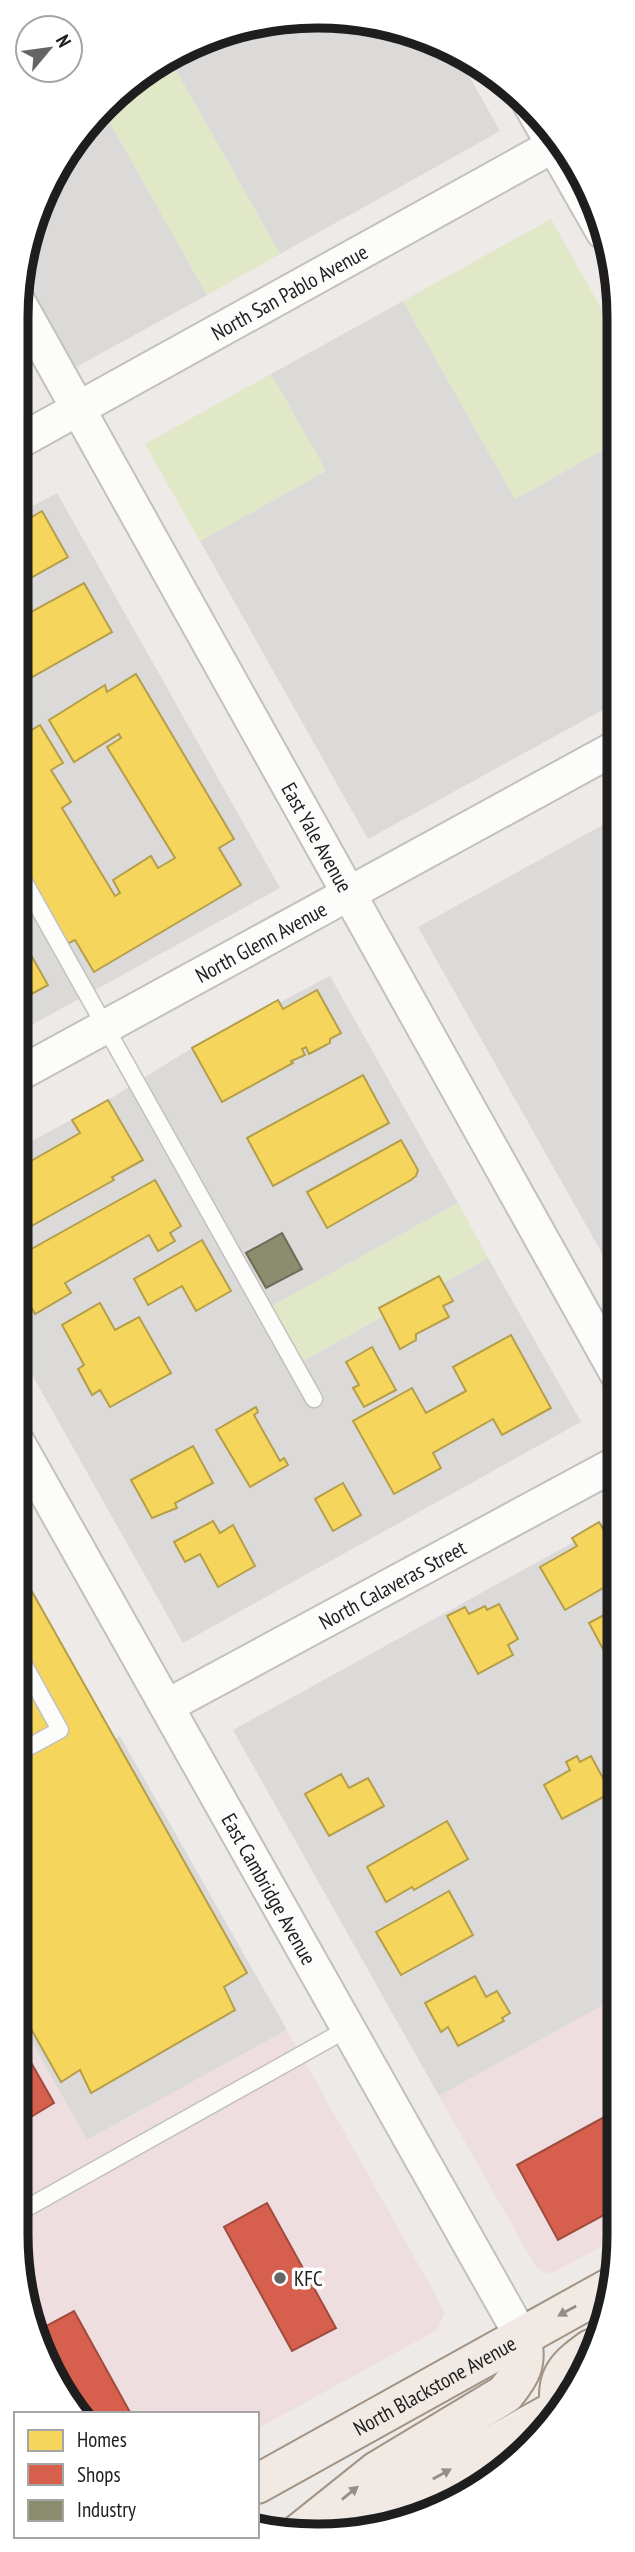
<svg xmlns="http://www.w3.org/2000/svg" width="635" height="2552" font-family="'PT Sans Narrow',sans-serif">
	<rect width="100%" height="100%" fill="#edeae7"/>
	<g fill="#dcdad9">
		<path d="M357 18 454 49 500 131 280 254 170 60 240 26Z"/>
		<path d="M104 112 207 295 51 381 18 322V278L56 166Z"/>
		<path d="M403 301 515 499 617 442V702L368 839 200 541 326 471 271 374Z"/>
		<path d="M57 493 280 888 17 1033 18 514Z"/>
		<path d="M617 817V1280L418 927Z"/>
		<path d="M330 976 458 1203 259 1313 290 1368 488 1258 581 1422 183 1643 17 1348V1149L108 1100 192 1048Z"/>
		<path d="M617 1518V1998L439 2096 233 1730Z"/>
		<path d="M120 1736 287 2030 87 2140 16 2015V1793Z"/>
	</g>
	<g fill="#eededf">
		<path d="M617 1997V2238L554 2272 545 2273 536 2267 439 2096Z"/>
		<path d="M16 2015 87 2140 287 2030 445 2312 437 2330 257 2429V2414H78L39 2350 16 2235Z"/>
	</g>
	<g fill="#e0e8c7">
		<path d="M170 60 280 254 207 295 104 112 134 78Z"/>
		<path d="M551 219 617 337V442L515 499 403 301Z"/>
		<path d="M271 374 326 471 200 541 145 444Z"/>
		<path d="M458 1203 488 1258 290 1368 259 1313Z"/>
	</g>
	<g fill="#f6d55c" stroke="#b59e49" stroke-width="2">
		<path d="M42 511 68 557 18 585V525Z"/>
		<path d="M84 583 112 632 18 685V619Z"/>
		<path d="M136 674 234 839 219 848 241 885 94 972 75 940 67 944 18 862V738L40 725 63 763 51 770 71 802 62 808 115 896 120 893 113 880 151 856 158 868 175 858 107 747 121 738 119 734 74 762 49 720 105 685 107 692Z"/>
		<path d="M18 932 48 985 17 1002Z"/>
		<path d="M317 990 341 1033 330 1039V1043L309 1054 306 1047 302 1049 305 1055 291 1061 293 1063 222 1102 192 1048 278 1000 283 1009Z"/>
		<path d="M363 1075 389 1123 273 1186 247 1138Z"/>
		<path d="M108 1100 143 1160 112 1177 114 1180 17 1234V1169L80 1133 72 1120Z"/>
		<path d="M401 1140 418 1170 416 1176 411 1180 327 1228 307 1192Z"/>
		<path d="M155 1180 181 1226 170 1233 175 1241 158 1251 149 1235 65 1283 71 1293 35 1314 17 1282V1257Z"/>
		<path d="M202 1240 231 1291 196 1311 182 1286 148 1305 134 1279Z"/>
		<path d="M439 1276 453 1301 443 1306 449 1317 416 1334V1340L400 1349 379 1308Z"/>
		<path d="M100 1303 115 1330 139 1317 171 1373 110 1407 100 1390 92 1395 78 1369 84 1365 62 1325Z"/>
		<path d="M511 1335 551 1408 502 1435 493 1419 433 1453 441 1468 394 1494 353 1421 412 1388 426 1413 466 1391 453 1367Z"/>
		<path d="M372 1347 396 1390 364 1407 353 1388 359 1385 346 1362Z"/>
		<path d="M256 1407 258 1412 254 1415 280 1461 284 1458 288 1465 250 1487 216 1430Z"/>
		<path d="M193 1446 213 1483 175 1503 177 1508 152 1518 131 1480Z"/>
		<path d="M343 1483 361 1515 333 1531 315 1499Z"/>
		<path d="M213 1521 220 1533 233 1525 255 1566 218 1587 200 1554 185 1562 174 1542Z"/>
		<path d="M599 1522 610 1540 613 1538 617 1544V1580L565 1610 540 1567 577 1546 572 1538Z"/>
		<path d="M17 1565 247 1973 224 1987 235 2010 91 2093 80 2070 61 2082 16 2002Z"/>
		<path d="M499 1604 518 1639 508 1645 513 1655 478 1674 447 1616 465 1607 469 1614 485 1606 487 1610Z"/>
		<path d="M617 1608V1675L589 1623Z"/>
		<path d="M577 1756 580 1762 591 1756 611 1793 562 1819 544 1785 570 1770 566 1762Z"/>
		<path d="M341 1774 349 1788 368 1778 384 1806 329 1836 305 1794Z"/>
		<path d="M447 1821 468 1859 414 1890 412 1887 386 1902 367 1867Z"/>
		<path d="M449 1891 473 1935 401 1975 376 1932Z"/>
		<path d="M475 1976 486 1997 497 1991 510 2013 502 2018 504 2021 458 2046 448 2027 441 2032 425 2003Z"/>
	</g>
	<g fill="#d6604d" stroke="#9f4c3f" stroke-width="2">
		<path d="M16 2036 54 2103 16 2126Z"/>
		<path d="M617 2110V2208L558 2240 517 2165Z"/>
		<path d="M267 2203 336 2328 292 2351 224 2227Z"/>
		<path d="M74 2311 131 2414H78L39 2350 35 2332Z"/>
	</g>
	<path fill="#8c8c6e" stroke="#6b6b56" stroke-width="2" d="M282 1233 302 1269 266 1288 246 1253Z"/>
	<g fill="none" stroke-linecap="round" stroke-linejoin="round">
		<g stroke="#c2c1bf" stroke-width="19">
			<g id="service">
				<path d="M18 871 314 1399"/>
				<path d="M16 1754 60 1730 17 1652"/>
				<path d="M16 2214 349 2028"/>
			</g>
		</g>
		<g stroke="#c2c1bf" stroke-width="37">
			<g id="minor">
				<path d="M530 104 603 232"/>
				<path id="s1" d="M18 301 617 1374"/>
				<path id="s2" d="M18 442 558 143"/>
				<path id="s3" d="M17 1075 617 747"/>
				<path id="s4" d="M17 1441 522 2337"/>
				<path id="s5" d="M167 1706 617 1463"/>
			</g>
		</g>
		<g stroke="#a29385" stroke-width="42">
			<g id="primary">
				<path d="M560 2407C555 2376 568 2366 591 2349"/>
				<path id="s6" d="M257 2484 613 2286"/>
				<path d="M339 2531 558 2409"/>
				<path d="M297 2535 377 2471 505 2394C522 2373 527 2364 522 2337"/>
			</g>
		</g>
		<use href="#service" stroke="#fcfcfb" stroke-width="16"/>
		<use href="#minor" stroke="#fcfcfb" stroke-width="33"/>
		<use href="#primary" stroke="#f0e9e4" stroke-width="38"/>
	</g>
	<defs><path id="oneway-solid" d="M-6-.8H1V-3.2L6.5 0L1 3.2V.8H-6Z" transform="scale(1.75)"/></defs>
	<g fill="#928e8b">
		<use href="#oneway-solid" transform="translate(567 2311) rotate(151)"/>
		<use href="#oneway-solid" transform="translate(442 2474) rotate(-29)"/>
		<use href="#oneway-solid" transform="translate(350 2493) rotate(-39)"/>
	</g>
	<circle fill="#666564" stroke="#fff" stroke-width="2.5" cx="280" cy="2278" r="7"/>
	<g text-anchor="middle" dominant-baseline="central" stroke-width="7" stroke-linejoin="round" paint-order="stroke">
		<g font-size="21" fill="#1e1e1e" stroke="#fff">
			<text stroke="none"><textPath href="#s2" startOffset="310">North San Pablo Avenue</textPath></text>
			<text stroke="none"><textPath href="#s1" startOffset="614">East Yale Avenue</textPath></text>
			<text stroke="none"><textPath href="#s3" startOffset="278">North Glenn Avenue</textPath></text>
			<text stroke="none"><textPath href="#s5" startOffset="256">North Calaveras Street</textPath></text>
			<text stroke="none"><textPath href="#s4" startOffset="514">East Cambridge Avenue</textPath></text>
			<text stroke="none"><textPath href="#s6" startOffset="203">North Blackstone Avenue</textPath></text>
		</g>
		<g font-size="21" fill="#1e1e1e" stroke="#fff" text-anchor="start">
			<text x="294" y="2278">KFC</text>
		</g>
	</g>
	<path d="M0 0H635V2552H0ZM317 28H318A289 289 0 0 1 607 317V2235A289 289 0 0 1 318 2524H317A289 289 0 0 1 28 2235V317A289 289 0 0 1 317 28Z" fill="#fff" fill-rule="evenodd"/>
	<path fill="none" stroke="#1e1e1e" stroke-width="9" d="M317 28H318A289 289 0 0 1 607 317V2235A289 289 0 0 1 318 2524H317A289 289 0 0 1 28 2235V317A289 289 0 0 1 317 28Z"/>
	<rect x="14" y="2412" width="245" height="126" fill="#ffffff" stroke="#a5a5a5" stroke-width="2"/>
	<rect x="28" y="2430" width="35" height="21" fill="#f6d55c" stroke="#a5a5a5" stroke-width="2"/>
	<text x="77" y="2447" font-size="21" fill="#1e1e1e">Homes</text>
	<rect x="28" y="2464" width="35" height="21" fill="#d6604d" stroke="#a5a5a5" stroke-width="2"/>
	<text x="77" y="2482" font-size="21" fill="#1e1e1e">Shops</text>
	<rect x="28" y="2500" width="35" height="21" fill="#8c8c6e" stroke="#a5a5a5" stroke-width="2"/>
	<text x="77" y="2517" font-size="21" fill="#1e1e1e">Industry</text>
	<g transform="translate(49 49) rotate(61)"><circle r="33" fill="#ffffff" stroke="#a5a5a5" stroke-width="2"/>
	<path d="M0-5L12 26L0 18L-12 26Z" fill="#666564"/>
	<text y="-10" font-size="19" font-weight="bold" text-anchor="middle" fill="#1e1e1e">N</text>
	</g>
</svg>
